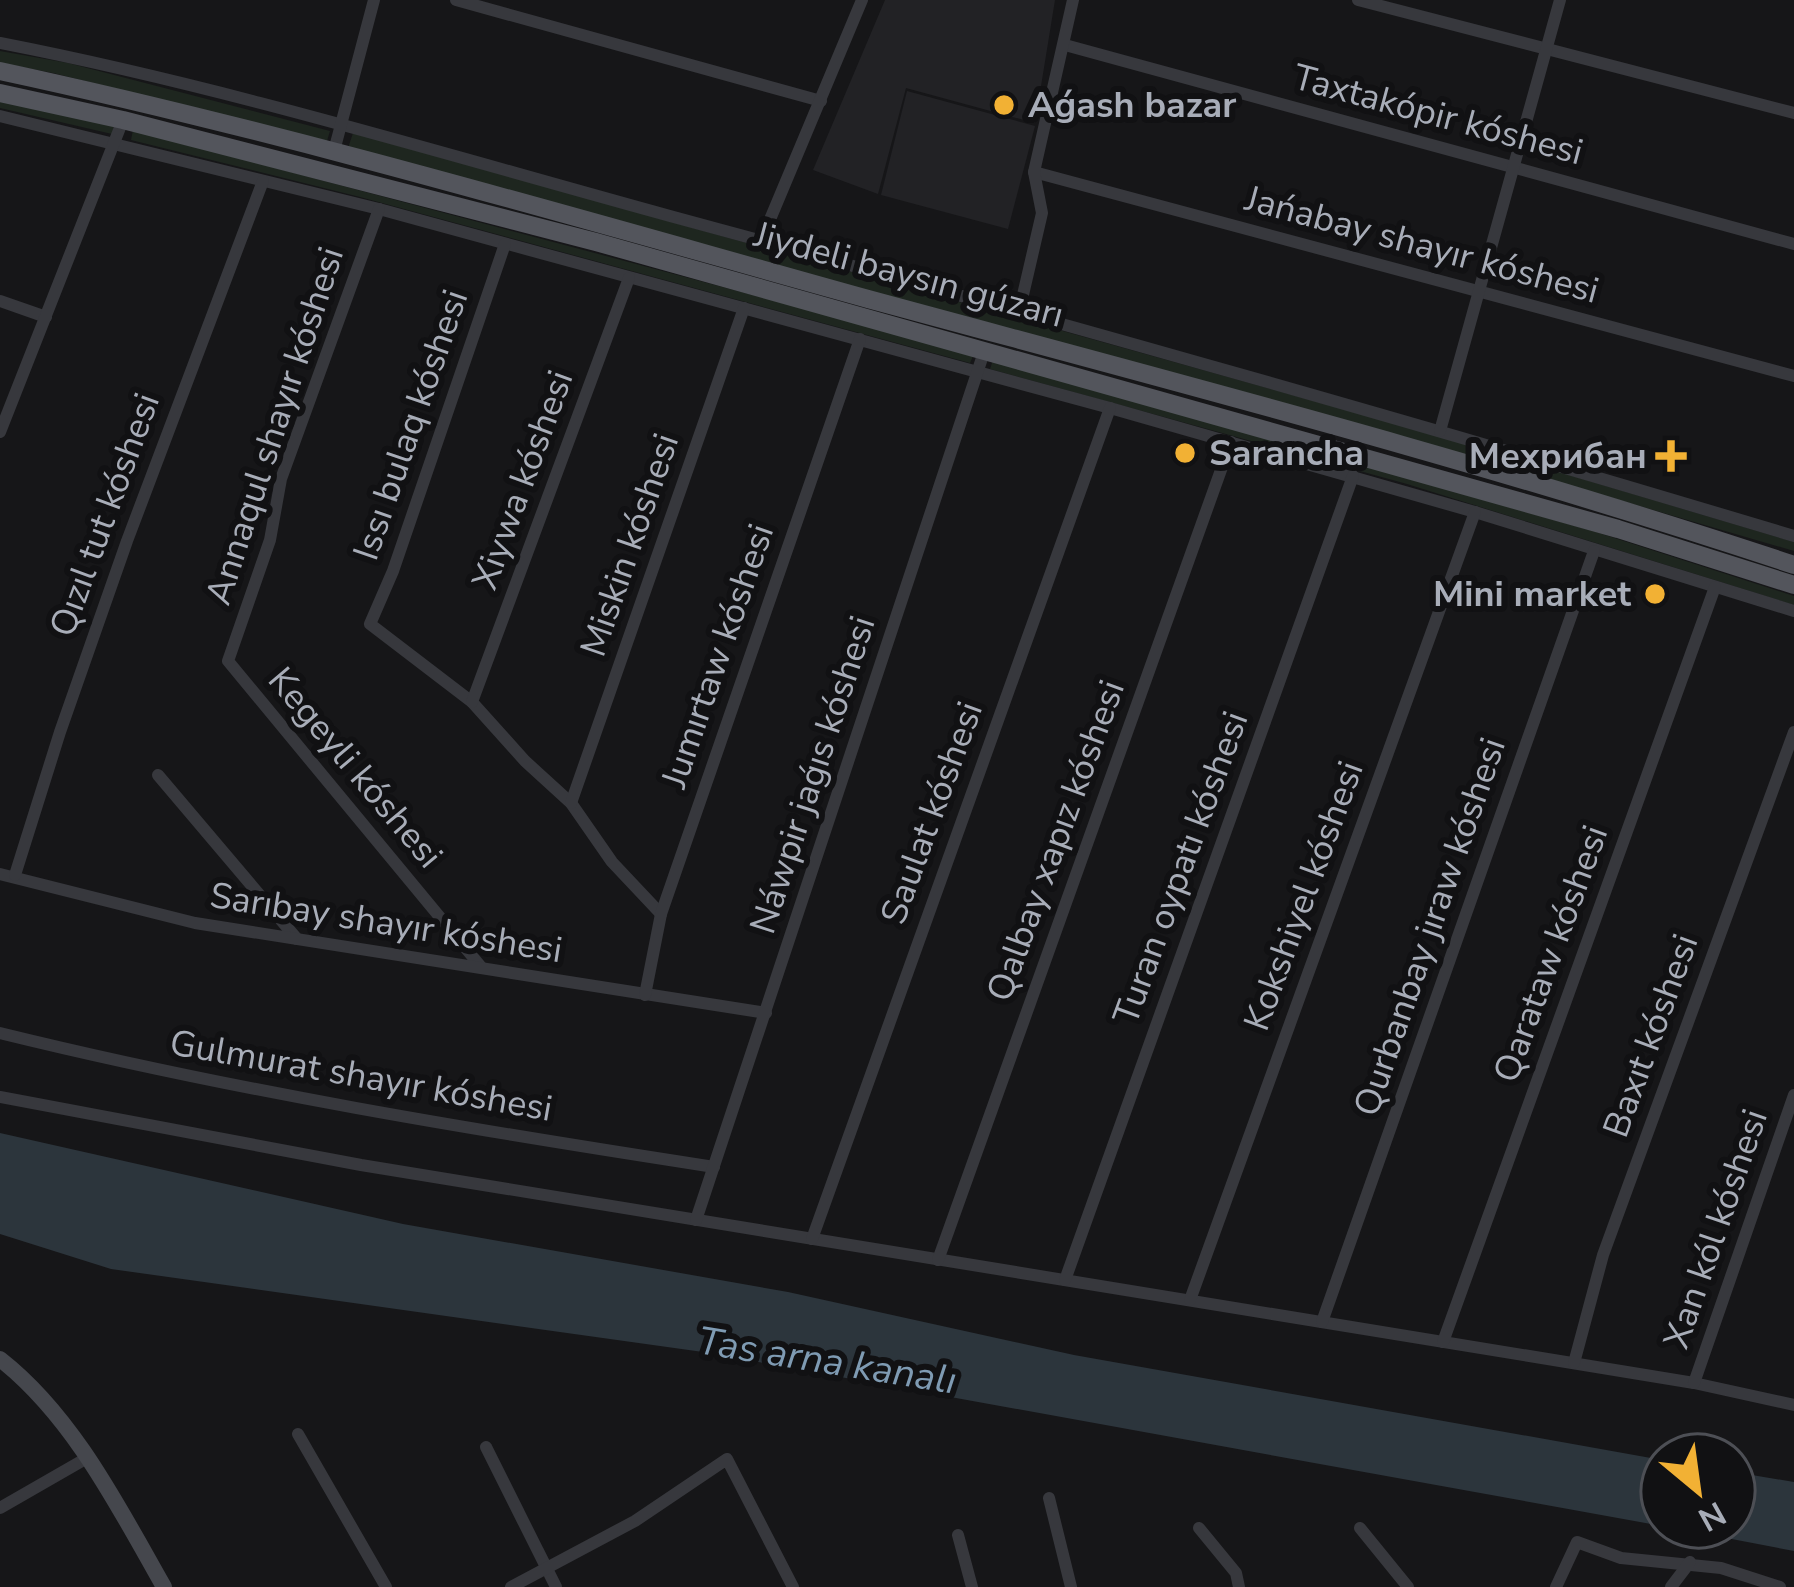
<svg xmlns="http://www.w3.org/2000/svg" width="1794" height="1587" font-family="'Nunito Sans',sans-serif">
	<rect width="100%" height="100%" fill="#161618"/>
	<g fill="#222225">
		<path d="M885 0H1055L1035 123 906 88 878 194 813 170Z"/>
		<path d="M907 91 1035 126 1008 229 881 195Z"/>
	</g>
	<g fill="#1e261f">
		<path d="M0 51 68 63 330 131 327 141 53 73 0 63Z"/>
		<path d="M0 101 114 126 112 134 0 108Z"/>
		<path d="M133 130 974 354 970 363 360 197 131 140Z"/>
		<path d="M353 133 1425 432 1794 542V551L1420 442 348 148Z"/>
		<path d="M993 360 1596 532 1794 596V605L1407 484 990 369Z"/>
	</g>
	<g fill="#2c353c">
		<path d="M0 1133 403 1224 788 1292 1074 1355 1662 1460V1526L703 1352 111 1269 0 1234Z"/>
		<path d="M1734 1472 1794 1482V1551L1669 1527H1734Z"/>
	</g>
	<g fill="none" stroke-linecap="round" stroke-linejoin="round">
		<g stroke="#37383d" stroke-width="12">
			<path d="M456 0 821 101"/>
			<path d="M1358 0 1794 113"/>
			<path d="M0 43C226 87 447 155 670 216 1046 318 1421 424 1794 536"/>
			<path d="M1065 45 1794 244"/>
			<path d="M0 116 379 209 1110 408 1475 512 1794 611"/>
			<path d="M334 151 374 0"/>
			<path d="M1034 172 1794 376"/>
			<path d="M379 209 281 479 270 540 228 661 482 968"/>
			<path d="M761 241 862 0"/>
			<path d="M505 244 393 571 370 624 472 702 525 761 571 803 612 862 661 914"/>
			<path d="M0 301 46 317"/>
			<path d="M1019 312 1042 213 1034 172 1073 0"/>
			<path d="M1440 431 1560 0"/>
			<path d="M0 432 123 120"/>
			<path d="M472 702 629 278"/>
			<path d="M158 775 297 939"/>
			<path d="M571 803 744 308"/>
			<path d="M0 874 195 923 766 1013"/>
			<path d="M15 875 60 732 127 541 263 181"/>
			<path d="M645 995 661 914 860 339"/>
			<path d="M0 1033C236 1091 474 1130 714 1167"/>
			<path d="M0 1097 361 1165 1694 1383 1794 1405"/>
			<path d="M696 1220 985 349"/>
			<path d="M812 1239 1110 408"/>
			<path d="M938 1260 1231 442"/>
			<path d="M1065 1280 1353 476"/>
			<path d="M1190 1300 1475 512"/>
			<path d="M1322 1322 1594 551"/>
			<path d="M1443 1342 1715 587"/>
			<path d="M1574 1363 1603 1255 1794 732"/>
			<path d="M1694 1383 1794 1095"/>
			<path d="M298 1434 386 1587"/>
			<path d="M486 1447 556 1587"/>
			<path d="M1049 1498 1071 1587"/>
			<path d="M0 1508 87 1458"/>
			<path d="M1199 1528 1236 1573 1239 1587"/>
			<path d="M1360 1528 1408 1587"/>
			<path d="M958 1535 972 1587"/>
			<path d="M511 1587 635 1521 727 1459 793 1587"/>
			<path d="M1556 1587 1577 1542 1621 1558 1721 1568 1780 1587"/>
			<path d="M1671 1587 1690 1562"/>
		</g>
		<path stroke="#45474d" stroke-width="16" d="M0 1359C73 1416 119 1508 164 1587"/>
		<g stroke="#53555c" stroke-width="18">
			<path d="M0 71C293 134 580 219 868 299 1178 383 1489 463 1794 565"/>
			<path d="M0 93 123 120 596 242 1618 529 1794 585"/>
		</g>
	</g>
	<g fill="#f2b134" stroke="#111113" stroke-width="4.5">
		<circle cx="1004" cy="105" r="12"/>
		<circle cx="1185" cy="453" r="12"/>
		<path d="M1665 438h12v12h12v12h-12v12h-12v-12h-12v-12h12z"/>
		<circle cx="1655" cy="594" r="12"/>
	</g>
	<g text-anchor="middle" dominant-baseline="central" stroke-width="12" stroke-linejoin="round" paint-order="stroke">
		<g font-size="36" font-weight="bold" fill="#a8adb8" stroke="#111113" text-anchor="start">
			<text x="1028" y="105">Aǵash bazar</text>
			<text x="1209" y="453">Sarancha</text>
			<text x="1647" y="456" text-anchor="end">Мехрибан</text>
			<text x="1631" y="594" text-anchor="end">Mini market</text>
		</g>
		<g font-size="36" fill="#a8adb8" stroke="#111113">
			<text transform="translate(1438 115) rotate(15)">Taxtakópir kóshesi</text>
			<text transform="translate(1422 245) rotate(15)">Jańabay shayır kóshesi</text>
			<text transform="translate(909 275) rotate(15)">Jiydeli baysın gúzarı</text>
			<text transform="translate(411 425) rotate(-71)">Issı bulaq kóshesi</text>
			<text transform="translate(275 426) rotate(-72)">Annaqul shayır kóshesi</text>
			<text transform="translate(523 480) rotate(-70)">Xiywa kóshesi</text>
			<text transform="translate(105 515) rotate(-70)">Qızıl tut kóshesi</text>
			<text transform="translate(630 545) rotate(-71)">Miskin kóshesi</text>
			<text transform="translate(718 656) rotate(-71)">Jumırtaw kóshesi</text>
			<text transform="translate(355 768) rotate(50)">Kegeyli kóshesi</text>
			<text transform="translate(813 775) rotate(-72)">Náwpir jaǵıs kóshesi</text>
			<text transform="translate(932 813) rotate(-70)">Saulat kóshesi</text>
			<text transform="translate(1056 841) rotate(-70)">Qalbay xapız kóshesi</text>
			<text transform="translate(1181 868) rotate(-70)">Turan oypatı kóshesi</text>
			<text transform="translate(1304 896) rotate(-70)">Kokshiyel kóshesi</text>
			<text transform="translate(386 923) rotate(9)">Sarıbay shayır kóshesi</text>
			<text transform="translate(1430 927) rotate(-71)">Qurbanbay jıraw kóshesi</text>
			<text transform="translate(1551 954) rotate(-70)">Qarataw kóshesi</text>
			<text transform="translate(1651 1036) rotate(-70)">Baxıt kóshesi</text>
			<text transform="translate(361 1076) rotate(10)">Gulmurat shayır kóshesi</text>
			<text transform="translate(1716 1229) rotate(-71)">Xan kól kóshesi</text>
		</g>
		<g font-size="39" font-style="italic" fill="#7f9bb3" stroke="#111113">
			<text transform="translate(827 1361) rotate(9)">Tas arna kanalı</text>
		</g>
	</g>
	<g transform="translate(1698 1491) rotate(151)"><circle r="57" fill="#111113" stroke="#4d4f55" stroke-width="3"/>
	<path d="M0-9L21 45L0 30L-21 45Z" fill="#f2b134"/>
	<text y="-18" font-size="33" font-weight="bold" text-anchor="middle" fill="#a8adb8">N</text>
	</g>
</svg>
